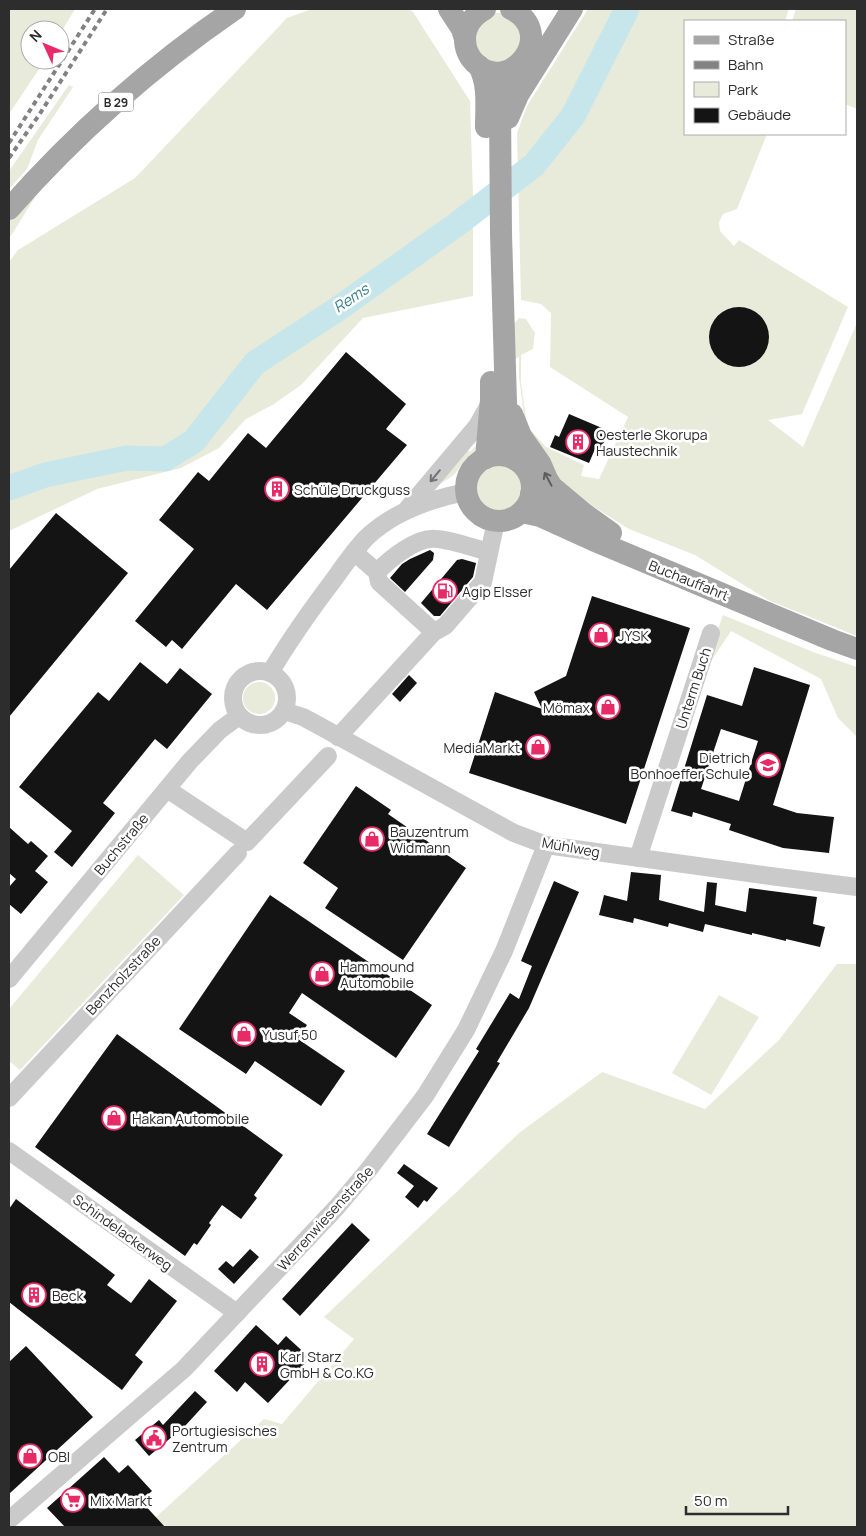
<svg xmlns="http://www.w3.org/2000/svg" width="866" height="1536" font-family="Manrope,sans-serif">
	<rect width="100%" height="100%" fill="#fff"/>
	<g fill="#e8ebda">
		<path d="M9 9H75L60 34V30H30V60H45L9 114Z"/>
		<path d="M312 9H409L413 12 470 101 473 195V296L363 318 301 385 274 404 246 419 219 448 181 468 97 489 9 531V262L18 250 135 178 287 18Z"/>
		<path d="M588 9H789L785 21H685V134H767L737 209 723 214 719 222 720 231 734 246 739 240 848 307 802 414 768 420 803 447 857 323V636L768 600 695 555 629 529 564 488 526 430 519 377V357L515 359 514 324 519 318 526 319 535 333 533 349 521 355V382L527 426 546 447 584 465 581 476 599 479 628 417 550 367 551 313 541 304 521 300 517 133 527 106Z"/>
		<path d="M796 9H857V109L845 104V21H792Z"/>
		<path d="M494 13H503L522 29 519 53 497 64 476 52 475 28Z"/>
		<path d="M69 85 73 87 38 140 27 169 9 189V171Z"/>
		<path d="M51 171 14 231 9 238V219Z"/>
		<path d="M485 437C478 449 475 449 466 459 455 472 458 474 440 484L438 481 466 448 470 452Z"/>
		<circle cx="499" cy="490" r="25"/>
		<path d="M723 615 813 652 857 667V737L838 718 821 679 731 631 711 661H707Z"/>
		<circle cx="259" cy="698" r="16"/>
		<path d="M138 855 184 895 20 1070 9 1061V1009Z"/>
		<path d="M837 964H857V1527H145L264 1419 282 1424 354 1339 324 1317 519 1133 602 1072 705 1109 779 1040Z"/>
		<path d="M719 995 759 1017 711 1095 672 1073Z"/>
	</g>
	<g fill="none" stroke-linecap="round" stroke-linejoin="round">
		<path stroke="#c6e6ec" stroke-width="25" d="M9 488 45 475 127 458 165 459 194 441 255 363 339 308 456 225 534 165 573 116 627 9"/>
	</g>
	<g fill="#141414" fill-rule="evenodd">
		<circle cx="739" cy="337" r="30"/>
		<path d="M346 352 406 404 386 429 407 445 267 610 236 584 182 649 172 640 166 647 135 621 194 549 159 520 198 472 209 481 248 433 266 448Z"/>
		<path d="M569 414 609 431 600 451 595 449 589 463 550 447 555 435 559 437Z"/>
		<path d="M56 513 128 573 9 717V570Z"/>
		<path d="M430 550 434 553 433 560 405 592 390 578 402 564 410 559Z"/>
		<path d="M462 559 476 563 473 577 440 616H434L421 603 457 560Z"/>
		<path d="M592 596 690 628 626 824 469 773 495 692 542 709 534 692 566 676Z"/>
		<path d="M140 662 167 684 180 668 212 694 167 749 155 739 103 803 115 813 72 867 54 852 72 831 19 787 98 692 109 701Z"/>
		<path d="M754 667 810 685 773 805 797 813 834 817 829 853 783 848 729 830 731 824 693 812 692 817 671 811 707 695 742 706ZM721 729 758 741 739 801 701 789Z"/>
		<path d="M409 675 417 683 400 702 392 694Z"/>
		<path d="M356 786 391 810 388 814 466 868 403 960 325 908 338 888 303 863Z"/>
		<path d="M9 827 28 844 31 841 48 856 35 871 48 882 21 914 9 904V887L16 879 9 873Z"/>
		<path d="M631 872 661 875 659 900 704 912 707 882 717 883 715 905 746 912 749 888 817 897 813 924 825 927 820 947 786 939V941L752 933V935L705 924 703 932 669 923 668 927 634 918 633 923 599 915 604 895 627 901Z"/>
		<path d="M554 881 579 892 529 1008 497 1062 500 1063 449 1147 427 1134 479 1051 476 1049 510 993 519 999 532 966 521 961Z"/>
		<path d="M270 895 432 1005 396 1058 302 993 289 1013 307 1025 298 1039 345 1071 321 1106 255 1061 246 1074 179 1029Z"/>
		<path d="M117 1034 283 1155 254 1195 257 1198 241 1219 222 1205 209 1223 211 1225 197 1245 194 1243 185 1256 35 1147Z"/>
		<path d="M404 1164 438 1188 427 1202 424 1200 418 1208 405 1197 414 1186 397 1173Z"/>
		<path d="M16 1199 115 1275 107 1285 131 1303 149 1279 177 1301 135 1355 143 1362 122 1390 9 1302V1209Z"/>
		<path d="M352 1223 370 1240 300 1316 282 1299Z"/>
		<path d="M250 1249 259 1257 234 1284 218 1269 226 1261 233 1267Z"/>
		<path d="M256 1325 278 1345 286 1336 310 1358 268 1403 245 1382 237 1392 214 1371Z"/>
		<path d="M26 1346 93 1417 9 1494V1362Z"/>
		<path d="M195 1391 207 1402 185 1426 149 1456 135 1440 159 1420 163 1425Z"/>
		<path d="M104 1457 119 1473 128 1465 152 1491 141 1501 165 1527H65L47 1508Z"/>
	</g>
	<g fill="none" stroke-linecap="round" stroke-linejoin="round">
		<g stroke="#cacaca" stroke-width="18">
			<path d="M408 508 477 426 489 405"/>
			<path d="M354 552 377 572 379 582 434 632"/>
			<path d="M377 572C390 559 416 537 436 539 453 540 473 548 489 552"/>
			<circle cx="260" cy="698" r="27"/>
			<path d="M270 673C287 644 306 617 326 590 339 573 351 554 366 538 393 512 430 499 466 492"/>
			<path d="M284 711 303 717 316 724 514 833 546 845 778 877 857 887"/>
			<path d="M338 737 434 632 445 626 483 582 496 521"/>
			<path d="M167 789 247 842 328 756"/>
			<path d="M638 858 711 633"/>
			<path d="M9 979 190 761 220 730 239 716"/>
			<path d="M9 1098 238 853"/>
			<path d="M9 1151 237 1313"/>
			<path d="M9 1520 184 1369 337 1207 369 1169 425 1096 466 1030 504 951 546 845"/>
		</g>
		<g stroke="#a5a5a5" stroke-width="22">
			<path d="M449 9 462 29 465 39"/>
			<path d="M485 9C474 15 465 25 465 39 465 48 469 57 475 63 510 97 559 33 511 9"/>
			<path d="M479 66C489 85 486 107 486 127"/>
			<path d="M513 68 507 79 500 106 501 234 507 436 509 446 516 460"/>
			<path d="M508 118 518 95 572 9"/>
			<path d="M9 209C76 133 152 66 235 9"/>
			<path d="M512 414 521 436 540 463 547 479 552 487 583 513 611 533"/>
			<circle cx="499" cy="488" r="33"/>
			<path d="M486 458 491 400V382"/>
			<path d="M531 494 546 504 564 512"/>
			<path d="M522 512 540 516 593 540 832 640 857 649"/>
		</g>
		<g stroke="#828282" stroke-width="4" stroke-dasharray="5 4" stroke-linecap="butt">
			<path d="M9 143 95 9"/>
			<path d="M9 158 39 115 107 9"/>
		</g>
	</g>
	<defs><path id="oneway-shaft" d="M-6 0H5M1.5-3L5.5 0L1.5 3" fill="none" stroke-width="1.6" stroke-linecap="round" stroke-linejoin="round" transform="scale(1.25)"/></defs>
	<use stroke="#747474" href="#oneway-shaft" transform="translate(435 476) rotate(130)"/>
	<use stroke="#5d5d5d" href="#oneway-shaft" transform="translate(548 479) rotate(-118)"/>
	<defs>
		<g id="building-ring" transform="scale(1.25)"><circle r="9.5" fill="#fff" stroke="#e82b67" stroke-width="1.5"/><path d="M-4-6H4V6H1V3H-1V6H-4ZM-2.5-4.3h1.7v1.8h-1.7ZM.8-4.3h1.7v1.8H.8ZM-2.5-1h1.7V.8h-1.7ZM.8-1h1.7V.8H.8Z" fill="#e82b67"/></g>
		<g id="fuel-ring" transform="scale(1.25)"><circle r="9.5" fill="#fff" stroke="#e82b67" stroke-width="1.5"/><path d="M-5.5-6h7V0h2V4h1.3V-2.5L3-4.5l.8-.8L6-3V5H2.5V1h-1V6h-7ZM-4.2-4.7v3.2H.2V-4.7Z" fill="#e82b67"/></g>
		<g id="shop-ring" transform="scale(1.25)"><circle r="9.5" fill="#fff" stroke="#e82b67" stroke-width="1.5"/><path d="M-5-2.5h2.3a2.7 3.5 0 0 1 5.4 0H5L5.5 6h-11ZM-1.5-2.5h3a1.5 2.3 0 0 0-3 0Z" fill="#e82b67"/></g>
		<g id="school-ring" transform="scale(1.25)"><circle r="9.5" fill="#fff" stroke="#e82b67" stroke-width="1.5"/><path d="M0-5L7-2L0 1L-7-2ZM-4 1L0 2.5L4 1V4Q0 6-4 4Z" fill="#e82b67"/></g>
		<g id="civic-ring" transform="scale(1.25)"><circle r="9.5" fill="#fff" stroke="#e82b67" stroke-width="1.5"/><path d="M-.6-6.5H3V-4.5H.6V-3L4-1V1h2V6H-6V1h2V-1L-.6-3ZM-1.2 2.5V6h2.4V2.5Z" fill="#e82b67"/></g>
		<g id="supermarket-ring" transform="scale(1.25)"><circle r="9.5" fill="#fff" stroke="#e82b67" stroke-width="1.5"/><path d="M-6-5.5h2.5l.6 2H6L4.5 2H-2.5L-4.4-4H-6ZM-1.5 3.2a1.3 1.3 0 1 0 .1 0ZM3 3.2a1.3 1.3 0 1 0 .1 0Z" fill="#e82b67"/></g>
	</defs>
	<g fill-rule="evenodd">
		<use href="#building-ring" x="578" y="442"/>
		<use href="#building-ring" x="277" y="489"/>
		<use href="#fuel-ring" x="445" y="591"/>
		<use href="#shop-ring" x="601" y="635"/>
		<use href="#shop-ring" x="608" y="707"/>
		<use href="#shop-ring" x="538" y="747"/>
		<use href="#school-ring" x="768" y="765"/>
		<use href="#shop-ring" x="372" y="839"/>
		<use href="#shop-ring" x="322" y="974"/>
		<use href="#shop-ring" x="244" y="1034"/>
		<use href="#shop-ring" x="114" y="1118"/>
		<use href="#building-ring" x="34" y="1295"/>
		<use href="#building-ring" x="262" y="1364"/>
		<use href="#civic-ring" x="154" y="1438"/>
		<use href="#shop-ring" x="30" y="1456"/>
		<use href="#supermarket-ring" x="73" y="1500"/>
	</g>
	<g text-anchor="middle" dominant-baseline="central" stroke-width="5" stroke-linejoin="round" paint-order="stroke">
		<rect fill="#fff" stroke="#6c6c6c" stroke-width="1" x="98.5" y="92.5" width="35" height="19" rx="4"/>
		<g font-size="12" font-weight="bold" fill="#2d2d2d">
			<text x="116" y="102">B 29</text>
		</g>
		<g font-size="14" fill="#2d2d2d" stroke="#fff" text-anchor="start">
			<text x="596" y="434">Oesterle Skorupa<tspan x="596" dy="16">Haustechnik</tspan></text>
			<text x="294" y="489">Schüle Druckguss</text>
			<text x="462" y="591">Agip Elsser</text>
			<text x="618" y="635">JYSK</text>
			<text x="590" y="707" text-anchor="end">Mömax</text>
			<text x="520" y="747" text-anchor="end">MediaMarkt</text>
			<text x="750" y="757" text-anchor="end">Dietrich<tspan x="750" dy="16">Bonhoeffer Schule</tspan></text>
			<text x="390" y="831">Bauzentrum<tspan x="390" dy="16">Widmann</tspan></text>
			<text x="340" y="966">Hammound<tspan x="340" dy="16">Automobile</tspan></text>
			<text x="262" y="1034">Yusuf 50</text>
			<text x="132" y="1118">Hakan Automobile</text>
			<text x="52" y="1295">Beck</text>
			<text x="280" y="1356">Karl Starz<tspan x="280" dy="16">GmbH &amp; Co.KG</tspan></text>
			<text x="172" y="1430">Portugiesisches<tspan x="172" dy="16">Zentrum</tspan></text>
			<text x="48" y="1456">OBI</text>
			<text x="90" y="1500">Mix Markt</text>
		</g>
		<g font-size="14" fill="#2d2d2d" stroke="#fff">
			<text transform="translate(689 580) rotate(22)">Buchauffahrt</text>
			<text transform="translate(693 688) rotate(-72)">Unterm Buch</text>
			<text transform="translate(121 844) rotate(-50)">Buchstraße</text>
			<text transform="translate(571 847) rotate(10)">Mühlweg</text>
			<text transform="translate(123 975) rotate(-47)">Benzholzstraße</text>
			<text transform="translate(325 1218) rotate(-48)">Werrenwiesenstraße</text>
			<text transform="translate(123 1232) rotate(36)">Schindelackerweg</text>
		</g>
		<g font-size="15" font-style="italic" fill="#387e8b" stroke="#fff">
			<text transform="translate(351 298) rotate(-34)">Rems</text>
		</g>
	</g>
	<rect width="866" height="1536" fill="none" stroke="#2d2d2d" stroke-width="20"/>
	<rect x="684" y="20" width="162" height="115" fill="#ffffff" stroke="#ababab"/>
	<rect x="694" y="36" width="25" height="8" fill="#a5a5a5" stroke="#ababab"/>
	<text x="728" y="45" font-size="15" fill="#2d2d2d">Straße</text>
	<rect x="694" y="61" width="25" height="8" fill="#828282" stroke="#ababab"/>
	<text x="728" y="70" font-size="15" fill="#2d2d2d">Bahn</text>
	<rect x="694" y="82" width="25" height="15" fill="#e8ebda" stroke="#ababab"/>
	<text x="728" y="95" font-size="15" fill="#2d2d2d">Park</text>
	<rect x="694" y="108" width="25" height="15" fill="#141414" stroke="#ababab"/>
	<text x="728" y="120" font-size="15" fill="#2d2d2d">Gebäude</text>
	<g transform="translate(45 45) rotate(314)"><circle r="24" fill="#ffffff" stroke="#ababab"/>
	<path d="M0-4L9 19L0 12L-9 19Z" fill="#e82b67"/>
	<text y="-8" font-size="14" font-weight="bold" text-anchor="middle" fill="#2d2d2d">N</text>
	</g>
	<path d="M686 1506v8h102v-8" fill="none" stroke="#2d2d2d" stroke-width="2.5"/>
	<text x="694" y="1506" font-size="15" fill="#2d2d2d" stroke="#ffffff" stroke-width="4" paint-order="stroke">50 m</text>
</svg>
